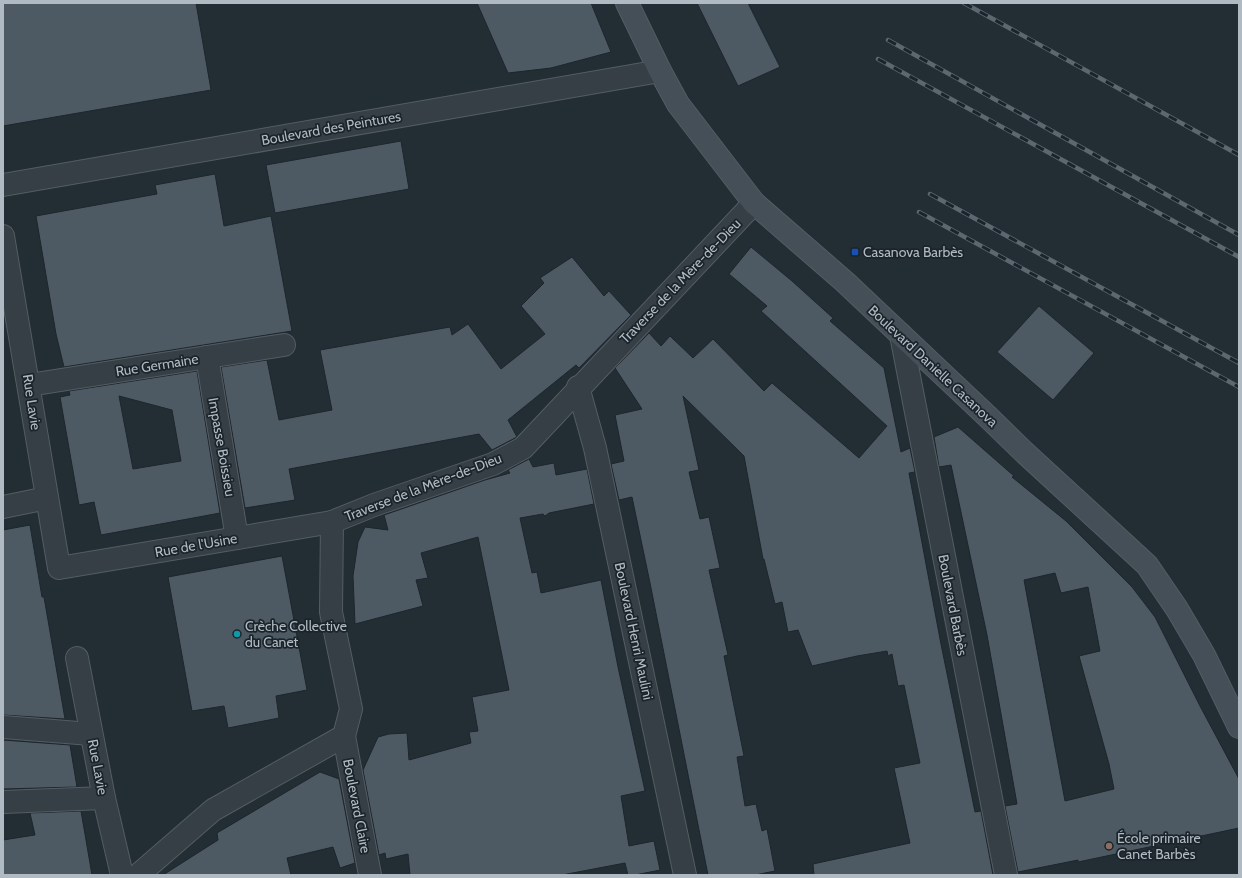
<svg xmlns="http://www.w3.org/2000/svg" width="1242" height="878" font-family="Cabin,sans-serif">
	<rect width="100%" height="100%" fill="#232d34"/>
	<g fill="#4e5a63" stroke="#1d262c" fill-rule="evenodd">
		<path d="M3 3H196L211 90 3 126Z"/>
		<path d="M477 3H591L611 52 551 68 508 73Z"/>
		<path d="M697 3H748L780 67 738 86Z"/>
		<path d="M401 141 409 189 275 213 266 165Z"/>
		<path d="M215 174 224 226 271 216 292 331 64 367 56 334 36 216 157 194 155 185Z"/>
		<path d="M751 247 792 281 833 318 830 321 884 368 901 452 910 448 915 472 909 473 940 639 975 812 981 811 993 875H814L813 864 910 843 894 768 920 763 904 685 898 686 892 654 888 656 887 651 857 656 812 666 798 630 788 632 782 602 775 604 764 559H763L744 456 683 396 699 470 689 472 700 519 709 517 720 568 709 570 728 655 724 656 744 756 737 757 745 806 756 804 762 831 767 829 775 871 755 875H708L650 583 632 497 619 500 611 464 624 461 615 415 642 409 615 368 649 333 661 346 670 336 693 358 713 339 764 391 772 383 859 458 887 426 761 311 767 306 729 274Z"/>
		<path d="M572 257 604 296 609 291 631 315 579 368 576 365 508 420 517 437 515 438 492 450 479 434 289 469 295 500 245 508 221 367 267 360 279 420 332 410 320 350 450 327 452 335 468 324 501 369 545 334 521 306 544 283 540 278Z"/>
		<path d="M1039 306 1094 353 1053 400 997 352Z"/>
		<path d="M197 371 220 513 101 535 94 502 79 505 60 397 70 395 69 391ZM119 396 172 410 181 461 133 469Z"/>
		<path d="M958 427 1014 476 1012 477 1066 521 1132 587 1155 617 1200 706 1239 779V828L1078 862V860L1018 872 1005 806 1017 804 987 635 951 465 939 467 934 437ZM1055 573 1061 593 1088 587 1100 651 1079 656 1109 764 1114 789 1065 801 1024 580Z"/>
		<path d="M529 459 533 467 554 463 556 475 587 469 594 504 549 513 545 516 543 514 520 518 532 573 537 572 541 593 601 580 618 667 645 791 621 796 629 846 654 841 660 870 635 875H628L625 863 562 875H410L408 854 386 859 385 853 379 855 363 770 378 737 389 734 407 733 409 760 471 743 469 732 478 731 472 697 509 690 478 537 421 553 428 578 416 580 423 606 355 624 353 576 358 542 365 527 388 530 384 515 485 480 510 473 508 470Z"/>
		<path d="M30 525 42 597H44L65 719 3 715V530Z"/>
		<path d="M282 556 307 690 276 696 279 718 228 728 224 706 192 711 168 577Z"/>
		<path d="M3 740 70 745 77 787 3 789Z"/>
		<path d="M320 772 339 779 355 863 340 868 333 847 287 858 291 875H163L218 840 217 833Z"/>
		<path d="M81 811 92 875H3V840L35 835 30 813Z"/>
	</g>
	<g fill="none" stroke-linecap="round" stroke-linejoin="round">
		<g stroke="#535d63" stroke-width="24">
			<g id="street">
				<path d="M3 185 660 71"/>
				<path d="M3 236 59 568 332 522"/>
				<path d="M901 335 1006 875"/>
				<path d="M207 357 237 538"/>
				<path d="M29 385 284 345"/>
				<path d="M578 387 595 448 685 875"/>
				<path d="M3 507 47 498"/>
				<path d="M77 658 104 798 122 875"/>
				<path d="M3 727 91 734"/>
				<path d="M344 736 370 875"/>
				<path d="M3 802 104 798"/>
				<path d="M138 875 213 810 344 736 351 709 331 612 332 522 374 505 493 464 523 448 754 203"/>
			</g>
		</g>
		<g stroke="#535d63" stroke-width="24">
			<path id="secondary" d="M627 3 660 71 678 104 754 203 845 282 987 416 1024 452 1147 565 1177 609 1204 655 1239 727"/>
		</g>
		<use href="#street" stroke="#363f45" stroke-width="22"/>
		<use href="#secondary" stroke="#444f58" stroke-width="22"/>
		<g stroke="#5c676f" stroke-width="4.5">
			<g id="rail">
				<path d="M964 3 1239 155"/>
				<path d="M888 40 1239 235"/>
				<path d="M878 59 1239 257"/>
				<path d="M930 194 1239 363"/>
				<path d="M919 212 1239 387"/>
			</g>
		</g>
		<use href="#rail" stroke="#1b242a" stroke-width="3" stroke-dasharray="9" stroke-linecap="butt"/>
	</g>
	<rect fill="#1a4fb4" stroke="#1b242a" stroke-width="1.5" x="851" y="248" width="8" height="8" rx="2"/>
	<circle fill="#0f9aa8" stroke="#1b242a" stroke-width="1.5" cx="237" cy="634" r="4"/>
	<circle fill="#8d6e63" stroke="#1b242a" stroke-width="1.5" cx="1109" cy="846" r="4"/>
	<g text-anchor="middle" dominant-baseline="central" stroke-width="3.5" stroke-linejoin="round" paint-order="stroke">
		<g font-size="14" fill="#b0bac2" stroke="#1b242a">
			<text transform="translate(331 128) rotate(-10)">Boulevard des Peintures</text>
			<text transform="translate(680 281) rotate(-46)">Traverse de la Mère-de-Dieu</text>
			<text transform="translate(157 365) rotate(-9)">Rue Germaine</text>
			<text transform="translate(933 366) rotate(43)">Boulevard Danielle Casanova</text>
			<text transform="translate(32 402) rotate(81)">Rue Lavie</text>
			<text transform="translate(222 447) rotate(80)">Impasse Boissieu</text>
			<text transform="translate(423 487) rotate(-21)">Traverse de la Mère-de-Dieu</text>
			<text transform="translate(196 545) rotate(-10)">Rue de l'Usine</text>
			<text transform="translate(953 605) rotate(79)">Boulevard Barbès</text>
			<text transform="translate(634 631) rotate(78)">Boulevard Henri Maulini</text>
			<text transform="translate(98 767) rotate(79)">Rue Lavie</text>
			<text transform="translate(357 806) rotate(79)">Boulevard Claire</text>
		</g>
		<g font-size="14" fill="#b0bac2" stroke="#1b242a" text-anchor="start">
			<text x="863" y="252">Casanova Barbès</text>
			<text x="245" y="626">Crèche Collective<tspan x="245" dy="16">du Canet</tspan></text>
			<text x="1117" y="838">École primaire<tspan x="1117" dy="16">Canet Barbès</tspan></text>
		</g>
	</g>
	<rect width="1242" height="878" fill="none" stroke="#b0bac2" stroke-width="8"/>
</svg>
